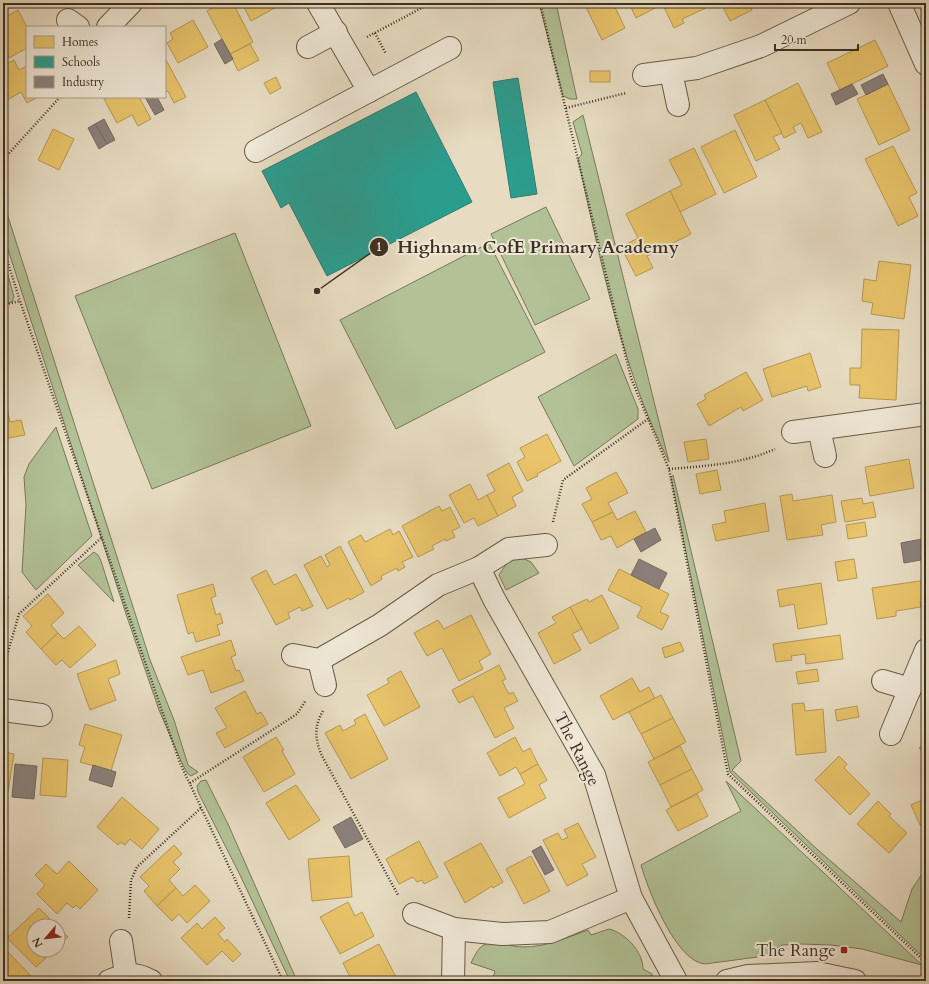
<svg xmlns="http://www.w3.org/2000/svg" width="929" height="984" font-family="Cardo,serif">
	<rect width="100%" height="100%" fill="#e7dcc2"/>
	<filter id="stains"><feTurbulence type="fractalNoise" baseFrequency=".005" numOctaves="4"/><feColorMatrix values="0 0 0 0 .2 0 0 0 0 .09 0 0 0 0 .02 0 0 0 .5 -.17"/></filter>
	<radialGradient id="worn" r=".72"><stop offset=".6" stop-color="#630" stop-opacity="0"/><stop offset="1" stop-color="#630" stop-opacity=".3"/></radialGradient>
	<g fill="#b2c196" stroke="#78785c">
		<path d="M539 3H556L577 99H570L563 96Z"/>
		<path d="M583 115 669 462C621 367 601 262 578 159L582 154 573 122Z"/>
		<path d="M3 201 150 660 174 720 188 765 198 772 191 776 187 773 181 761 159 710 126 614 3 234Z"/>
		<path d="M546 207 590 299 535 325 491 234Z"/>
		<path d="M235 233 311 426 152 489 75 296Z"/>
		<path d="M489 243 545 352 396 429 340 320Z"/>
		<path d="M3 257 14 297 12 302 3 305Z"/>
		<path d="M616 354 638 409V419L574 466 538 397Z"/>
		<path d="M56 427 92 536 36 590 22 572 26 505 24 477 29 464Z"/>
		<path d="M673 475 741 761 732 770 818 850 901 922 912 889 926 868V960L730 772 671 477Z"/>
		<path d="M94 552 98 555 101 561 114 602 78 565Z"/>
		<path d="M520 557 531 562 539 573 506 590 499 575 508 561Z"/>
		<path d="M206 780 228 824 297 981H290L240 875 198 792 197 786 201 781Z"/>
		<path d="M726 781 922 965 862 949 831 945 801 944 782 945 765 956 705 964C676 962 648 890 641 865L741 811Z"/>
		<path d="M609 929C625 933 643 951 643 969L652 974 653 981H492L495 971 471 963C475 955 478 947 486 944 498 940 511 947 523 947 546 947 566 938 588 930L591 935Z"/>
	</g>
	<g fill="#e9c46a" stroke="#b59854">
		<path d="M222 3H233L253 42 230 54 207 11Z"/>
		<path d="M242 3H284L251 21Z"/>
		<path d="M584 3H613L625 28 602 40Z"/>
		<path d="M629 3H658L659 6 636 18Z"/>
		<path d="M662 3H704L706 8 682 19 684 23 674 28Z"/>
		<path d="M721 3H749L752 10 730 21Z"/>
		<path d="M18 10 27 27V48L9 58 3 46V14L5 17Z"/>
		<path d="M193 20 208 47 178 63 167 43 173 39 170 33Z"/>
		<path d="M875 40 888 66 840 90 827 63Z"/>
		<path d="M250 44 259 60 238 71 230 54Z"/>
		<path d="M165 58 186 97 174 103 168 91 165 92Z"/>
		<path d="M14 60 19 70 27 66V97H38L27 103 21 92 7 100 3 92V66Z"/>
		<rect x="590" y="71" width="20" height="11"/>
		<path d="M276 77 281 88 270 94 264 83Z"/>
		<path d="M798 83 822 132 808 138 801 123 793 127 796 132 784 138 765 100Z"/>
		<path d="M888 84 910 130 879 145 857 99Z"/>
		<path d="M108 97H139L151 119 138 126 132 115 117 123 104 99Z"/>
		<path d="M765 100 782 133 773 137 780 149 756 161 734 115Z"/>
		<path d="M53 129 74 139 59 170 38 160Z"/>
		<path d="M735 130 757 177 724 193 701 147Z"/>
		<path d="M893 146 917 193 909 197 918 216 898 226 865 159Z"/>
		<path d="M694 148 716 194 680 212 670 191 682 185 669 160Z"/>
		<path d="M670 191 691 234 647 256 653 268 636 276 621 247 638 238 626 214Z"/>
		<path d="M879 261 911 265 904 319 871 314 873 303 862 301 864 279 876 281Z"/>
		<path d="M862 329 899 330 896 400 859 398 860 385H850V368H861Z"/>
		<path d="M810 353 821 387 808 391 807 386 772 397 763 369Z"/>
		<path d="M746 372 763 400 743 411 741 407 709 426 697 404 706 399 704 395Z"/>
		<path d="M5 398 10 422 21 420 25 435 3 439V399Z"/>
		<path d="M547 434 561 461 537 474 538 476 527 481 517 462 525 457 520 448Z"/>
		<path d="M706 439 709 459 688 462 684 442Z"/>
		<path d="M909 459 914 488 870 496 865 467Z"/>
		<path d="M509 463 523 491 512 497 516 506 498 516 487 495 495 491 487 475Z"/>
		<path d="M717 470 721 490 700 494 696 474Z"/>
		<path d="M616 472 628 493 608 503 613 512 592 522 582 504 592 499 586 488Z"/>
		<path d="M470 484 478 500 487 495 498 516 478 526 474 518 464 523 449 495Z"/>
		<path d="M792 494 793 501 832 495 836 522 821 525 823 535 787 540 780 496Z"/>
		<path d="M862 498 863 504 873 502 876 517 845 522 841 501Z"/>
		<path d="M765 503 769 531 716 541 712 525 726 522 724 511Z"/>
		<path d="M439 506 442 511 450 507 460 527 452 531 455 537 446 541 445 539 432 546 434 549 418 557 402 526Z"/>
		<path d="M635 511 646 532 617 548 611 536 601 540 592 522 613 512 617 520Z"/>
		<path d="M865 522 867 536 848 539 846 525Z"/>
		<path d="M390 529 393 535 399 531 413 557 402 562 405 567 398 571 397 568 381 576 382 579 371 586 348 542 361 535 365 542Z"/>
		<path d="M340 546 364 592 350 600 349 598 327 609 304 565 321 556 327 567 330 565 325 555Z"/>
		<path d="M854 559 857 578 838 581 835 562Z"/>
		<path d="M619 569 669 594 660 612 669 616 662 630 637 617 642 607 608 590Z"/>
		<path d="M266 570 274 585 296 574 313 606 302 611 300 607 288 613 290 618 276 625 251 578Z"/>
		<path d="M926 580V601L920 602 921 607 896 611V616L877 619 872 588Z"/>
		<path d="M821 583 827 624 798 629 794 604 780 607 777 590Z"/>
		<path d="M213 584 216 596 211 598 216 615 220 613 223 623 217 625 220 635 196 642 193 632 188 634 177 595Z"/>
		<path d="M3 586 9 598 3 602Z"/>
		<path d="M48 594 64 613 51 625 58 633 41 649 26 632 32 626 23 616Z"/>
		<path d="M602 595 619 628 590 644 570 607 587 599 589 602Z"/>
		<path d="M570 607 582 629 572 634 581 650 554 664 538 633 556 623 552 617Z"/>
		<path d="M471 615 491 654 479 661 483 669 459 681 442 648 427 656 414 633 438 620 444 629Z"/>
		<path d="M79 626 96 645 70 668 62 660 56 665 41 649 58 633 64 639Z"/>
		<path d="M840 635 843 659 806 664 805 654 791 656 792 660 776 662 773 644Z"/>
		<path d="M231 640 236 655 231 657 236 671 239 670 244 681 211 693 203 670 188 675 181 657Z"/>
		<path d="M680 642 684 651 665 658 662 648Z"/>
		<path d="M116 660 120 674 108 679 116 700 90 710 77 674Z"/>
		<path d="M499 665 506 679 502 681 509 694 513 692 518 701 504 708 514 728 495 738 473 696 459 703 452 690Z"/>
		<path d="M817 669 819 681 798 684 796 672Z"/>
		<path d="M401 671 420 707 384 726 367 695 389 683 387 679Z"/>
		<path d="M632 678 640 692 649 687 655 698 613 720 600 696Z"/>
		<path d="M245 691 257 714 261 712 268 724 225 748 216 733 227 728 215 708Z"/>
		<path d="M661 695 673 718 641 734 629 712Z"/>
		<path d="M804 703 805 711 823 709 826 752 796 755 792 704Z"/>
		<path d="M857 706 859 717 837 721 835 710Z"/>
		<path d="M365 714 388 759 351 779 325 733 340 725 343 731 356 724 354 720Z"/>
		<path d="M673 718 686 742 654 759 641 734Z"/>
		<path d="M85 724 122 735 111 771 80 762 85 747 79 745Z"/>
		<path d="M276 737 284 750 282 751 295 774 264 792 243 757Z"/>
		<path d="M515 737 523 752 530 748 538 764 520 774 516 767 500 776 487 753Z"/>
		<path d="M926 742V757L919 748Z"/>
		<path d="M680 746 692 769 660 785 648 762Z"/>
		<path d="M3 752 14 754 8 792 3 791Z"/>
		<path d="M839 756 847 764 844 768 870 794 850 815 815 780Z"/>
		<path d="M43 758 68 760 66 797 40 795Z"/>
		<path d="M538 764 547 780 539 785 546 798 509 818 498 798 525 784 520 774Z"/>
		<path d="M692 769 703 790 671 807 660 785Z"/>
		<path d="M296 785 320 820 289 840 266 803Z"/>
		<path d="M697 794 708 816 678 831 666 810Z"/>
		<path d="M122 797 159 829 142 849 130 839 125 845 120 842 118 845 97 827Z"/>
		<path d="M926 798V822L920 825 911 805Z"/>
		<path d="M878 801 891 814 889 816 907 833 889 853 857 824Z"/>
		<path d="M578 823 596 857 582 864 588 875 567 886 543 840 558 833 562 840 568 837 564 830Z"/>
		<path d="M419 841 438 877 424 884 422 880 417 882 413 877 399 884 386 859Z"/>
		<path d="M481 843 503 882 493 888 492 886 465 903 444 863Z"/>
		<path d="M174 845 182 854 173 862 180 869 169 880 176 888 157 906 144 891 149 886 140 877Z"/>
		<path d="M349 856 352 897 312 901 308 859Z"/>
		<path d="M531 856 550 891 524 904 506 869Z"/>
		<path d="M69 861 98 890 80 909 76 905 73 908 67 903 57 914 37 894 45 885 35 875 46 864 57 874Z"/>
		<path d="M195 885 210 901 187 923 179 914 172 921 157 906 176 888 183 896Z"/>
		<path d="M348 902 355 916 362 912 374 936 340 954 320 917Z"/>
		<path d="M39 908 57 926H34V950H51L44 957 46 958 36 967 7 938Z"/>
		<path d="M215 917 225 928 218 934 225 942 227 939 241 954 233 962 222 951 207 965 181 938 197 923 202 929Z"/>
		<path d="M58 927 68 937 58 946Z"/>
		<path d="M379 944 398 981H352L343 963Z"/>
		<path d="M6 950 35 980 34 981H3V953Z"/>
	</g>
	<g fill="#2a9d8f" stroke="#307c6e">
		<path d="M518 78 537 194 511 198 493 82Z"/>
		<path d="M416 92 472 202 327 276 289 203 281 208 262 171Z"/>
	</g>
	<g fill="#8a817c" stroke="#736961">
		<path d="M222 39 233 59 225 64 214 44Z"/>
		<path d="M883 74 888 84 866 95 861 85Z"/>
		<path d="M852 84 858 94 836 105 831 94Z"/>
		<path d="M145 97H157L164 110 155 115Z"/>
		<path d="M104 119 115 140 107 144 95 124Z"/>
		<path d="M95 124 107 144 99 149 88 128Z"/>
		<path d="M655 528 661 540 641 552 634 539Z"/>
		<path d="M922 539 926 559 904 563 901 543Z"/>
		<path d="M639 559 667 573 659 589 631 575Z"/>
		<path d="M15 764 37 766 34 799 12 797Z"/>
		<path d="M93 765 116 772 112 787 89 780Z"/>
		<path d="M351 817 363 839 345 848 333 827Z"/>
		<path d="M541 846 554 870 545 875 532 851Z"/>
	</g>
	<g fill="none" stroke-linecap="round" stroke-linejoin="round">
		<g stroke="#685b4a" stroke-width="24">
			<g id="minor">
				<path d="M318 3 369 91"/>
				<path d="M899 3 926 64"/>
				<path d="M68 20 78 27"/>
				<path d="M108 27 131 3"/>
				<path d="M308 47 336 32"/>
				<path d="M671 72 678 105"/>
				<path d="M644 75 697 68 761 46 849 3"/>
				<path d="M256 151 450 48"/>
				<path d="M819 429 825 456"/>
				<path d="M793 432 926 414"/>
				<path d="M479 568 509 549 546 545"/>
				<path d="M293 655 319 660 380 625 438 585 479 568 494 599 594 775 631 898 676 981"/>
				<path d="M319 660 325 685"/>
				<path d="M883 681 910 689"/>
				<path d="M3 710 41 715"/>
				<path d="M891 734 926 650"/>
				<path d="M414 914 454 929 502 934 550 932 631 898"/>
				<path d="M121 941 126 974"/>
				<path d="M109 981C126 974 135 972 151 981"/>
				<path d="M453 981 454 929"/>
				<path d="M727 981 748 976 817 973 855 981"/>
			</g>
		</g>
		<g stroke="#3d3022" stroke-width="2.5" stroke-dasharray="1 2" stroke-linecap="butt">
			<path d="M540 3 631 378 669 469 728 774 926 963"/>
			<path d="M375 33 386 54"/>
			<path d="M367 37 431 3"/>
			<path d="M566 108 626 93"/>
			<path d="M3 160 60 97"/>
			<path d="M3 247 20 301 180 763 283 981"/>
			<path d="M3 305 20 301"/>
			<path d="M669 469C706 466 742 464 775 449"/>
			<path d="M553 522 563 480 648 419"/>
			<path d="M3 669 19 614 101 538"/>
			<path d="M323 711C314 726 315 738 321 754L398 895"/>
			<path d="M190 783 297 714 306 700"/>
			<path d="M129 918 131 880 137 867 202 807"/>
		</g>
		<use href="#minor" stroke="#efe8d7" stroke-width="22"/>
	</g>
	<rect fill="#8f2418" stroke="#efe8d7" stroke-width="1.5" x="840" y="946" width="8" height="8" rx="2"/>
	<g text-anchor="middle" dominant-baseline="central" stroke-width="4" stroke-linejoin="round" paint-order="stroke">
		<g font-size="17" fill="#3d3022" stroke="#efe8d7">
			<text transform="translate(577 749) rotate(63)">The Range</text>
		</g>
		<g font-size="17" fill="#3d3022" stroke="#efe8d7" text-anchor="end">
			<text x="836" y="950">The Range</text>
		</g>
	</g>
	<path fill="none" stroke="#3d3022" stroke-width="1.5" d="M317 291L379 247"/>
	<g fill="#3d3022" stroke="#efe8d7" stroke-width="1.5">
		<circle cx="317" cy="291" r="4"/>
		<circle cx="379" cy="247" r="10"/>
	</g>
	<g font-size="12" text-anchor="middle" font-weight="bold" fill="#fff">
		<text x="379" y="251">1</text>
	</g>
	<g font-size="18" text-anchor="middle" font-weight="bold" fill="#3d3022" stroke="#efe8d7" stroke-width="4" stroke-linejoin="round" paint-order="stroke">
		<text x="538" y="253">Highnam CofE Primary Academy</text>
	</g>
	<rect width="929" height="984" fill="none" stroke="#e7dcc2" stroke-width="16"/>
	<rect x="4" y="4" width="921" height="976" fill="none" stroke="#3d3022" stroke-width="2"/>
	<rect x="8" y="8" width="913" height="968" fill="none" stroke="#3d3022"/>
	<rect x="26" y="26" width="140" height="72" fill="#efe8d7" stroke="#a89e8f"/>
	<rect x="34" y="36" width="20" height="12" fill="#e9c46a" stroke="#a89e8f"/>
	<text x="62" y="46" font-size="12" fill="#3d3022">Homes</text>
	<rect x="34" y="56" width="20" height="12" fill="#2a9d8f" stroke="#a89e8f"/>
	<text x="62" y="66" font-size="12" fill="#3d3022">Schools</text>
	<rect x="34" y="76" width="20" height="12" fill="#8a817c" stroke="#a89e8f"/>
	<text x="62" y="86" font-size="12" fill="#3d3022">Industry</text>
	<g transform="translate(46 938) rotate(242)"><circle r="19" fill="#efe8d7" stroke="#a89e8f"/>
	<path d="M0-3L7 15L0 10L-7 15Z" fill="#8f2418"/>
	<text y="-6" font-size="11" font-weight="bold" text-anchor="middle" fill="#3d3022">N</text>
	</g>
	<path d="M775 44v6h83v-6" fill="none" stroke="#3d3022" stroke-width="2"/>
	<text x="781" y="44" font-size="12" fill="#3d3022" stroke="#efe8d7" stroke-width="3" paint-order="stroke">20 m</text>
	<rect width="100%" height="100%" filter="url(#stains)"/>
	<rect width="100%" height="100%" fill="url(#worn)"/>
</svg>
